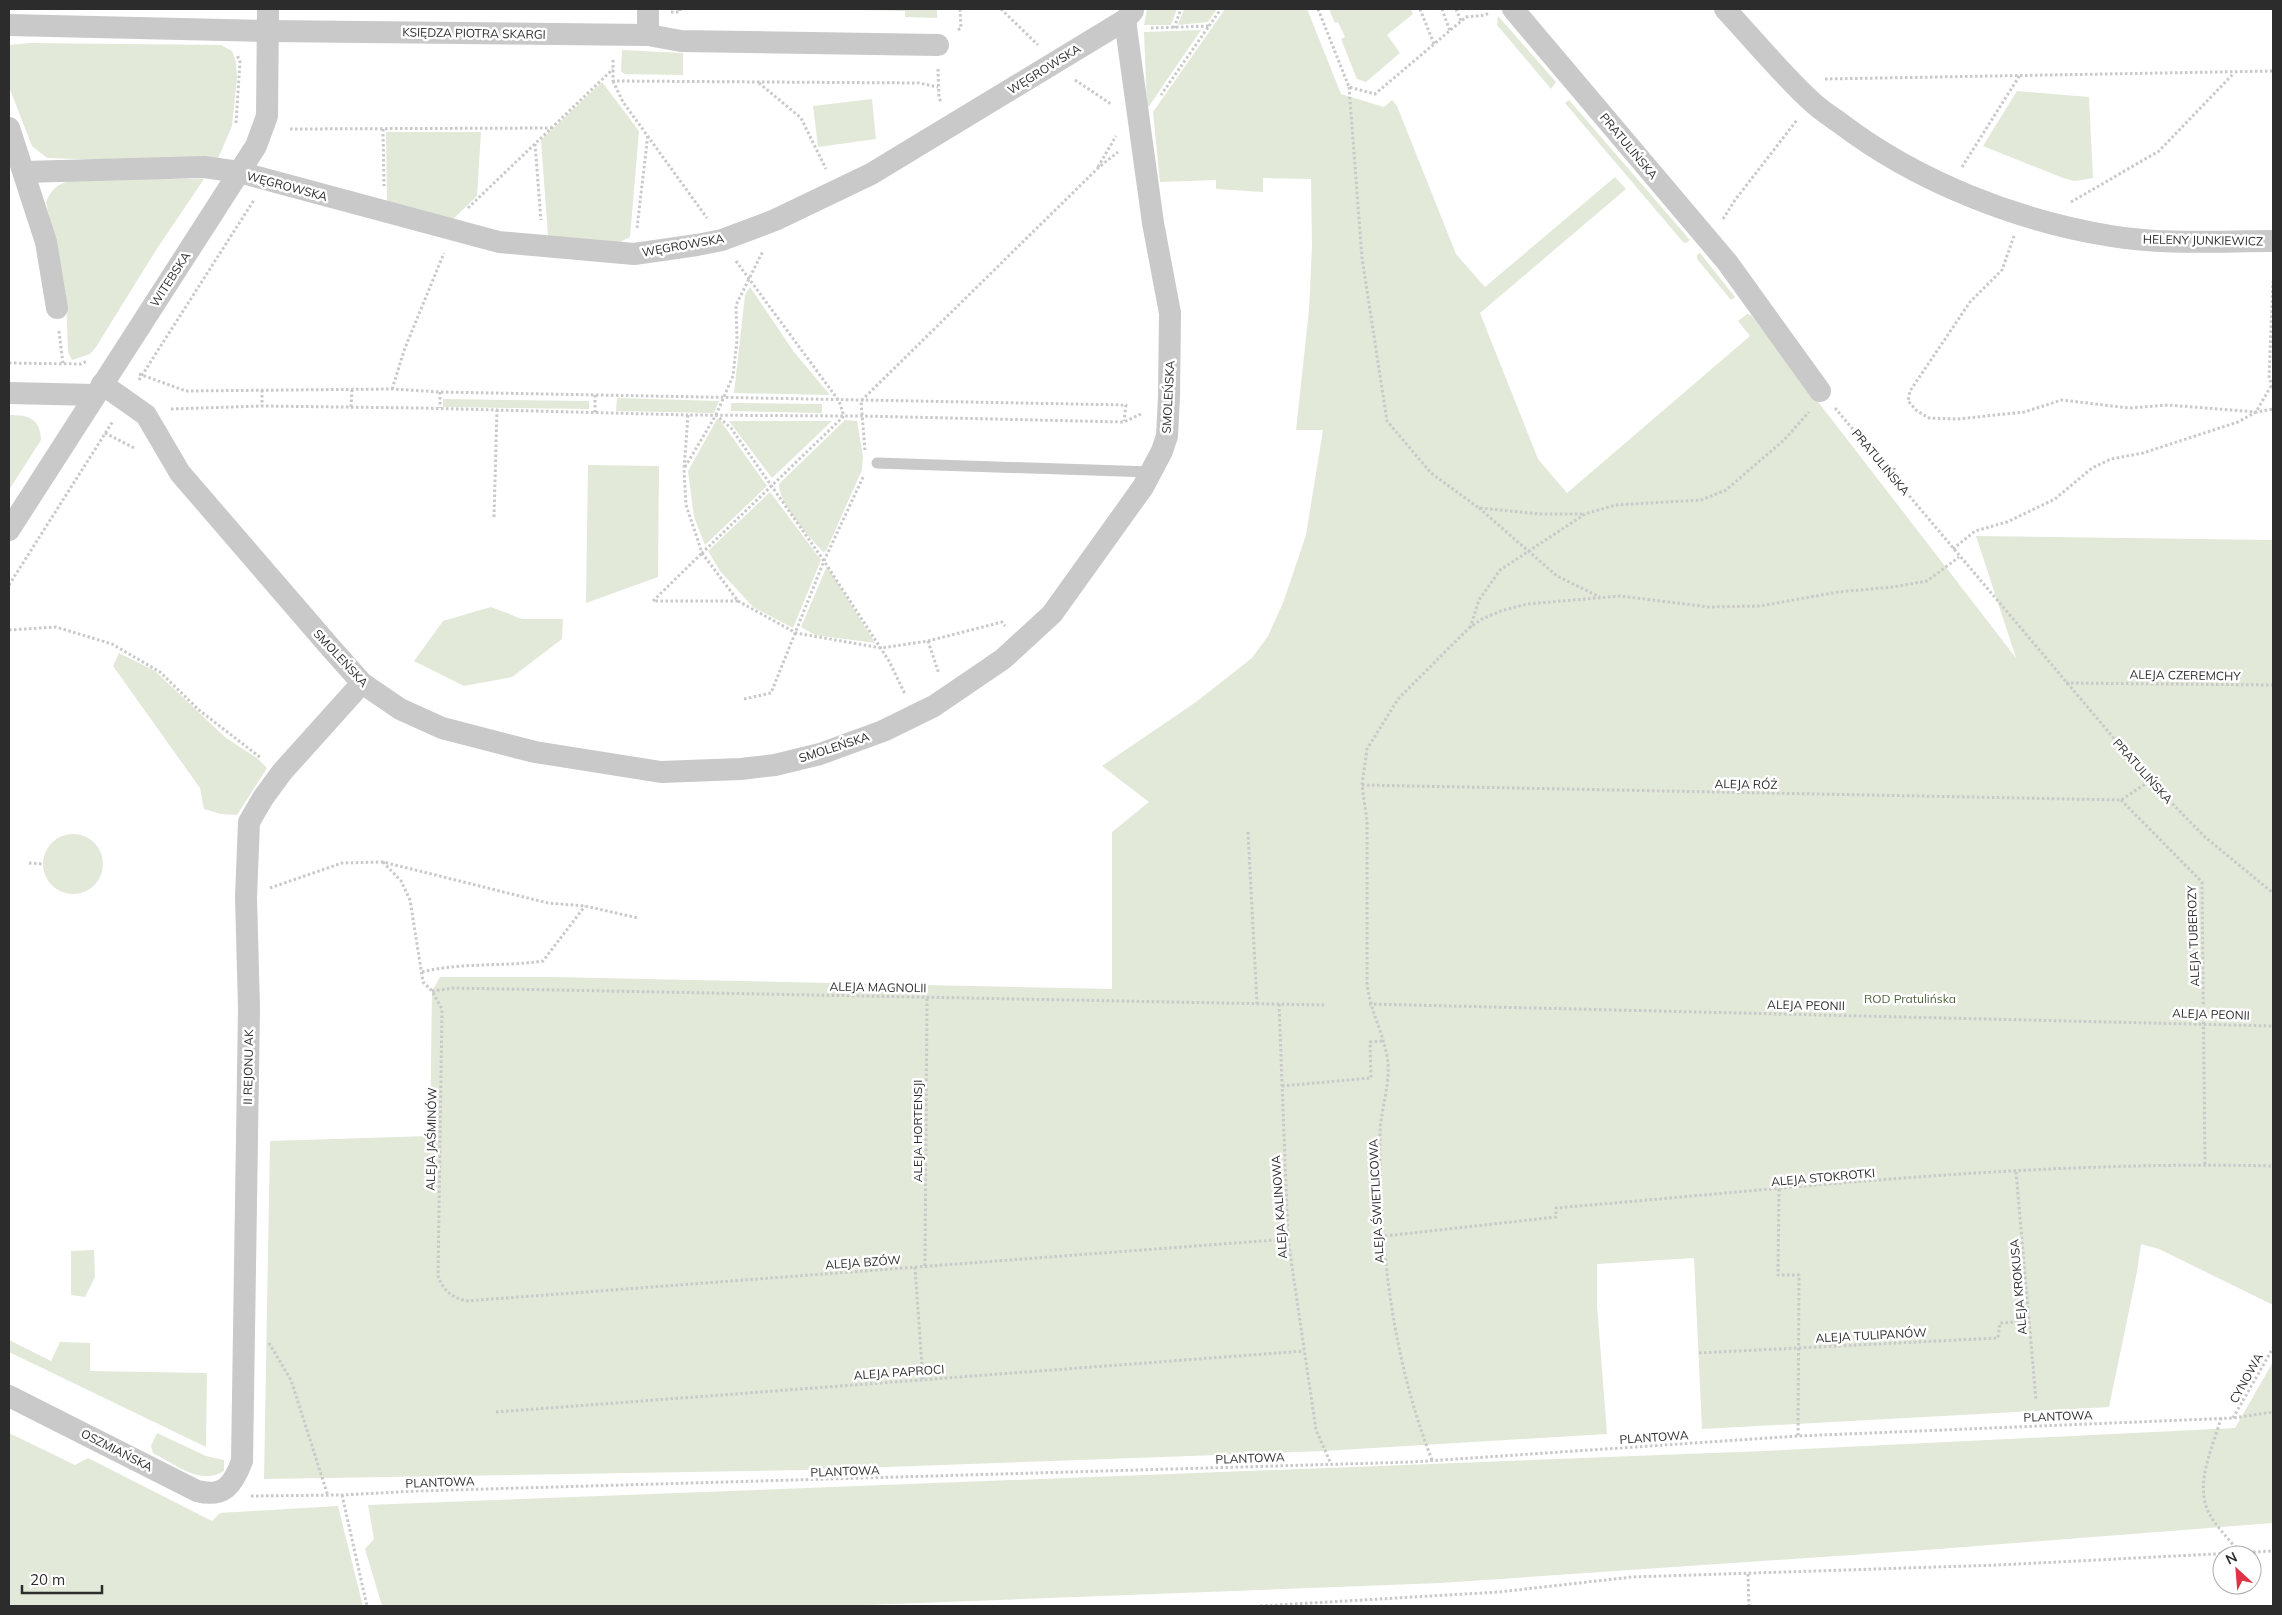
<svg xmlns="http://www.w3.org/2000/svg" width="2282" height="1615" font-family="Mulish,sans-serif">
	<rect width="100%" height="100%" fill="#fff"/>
	<g fill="#e2e9d9">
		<path d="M817 9H937V18L905 17V11Z"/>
		<path d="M1147 9H1177L1171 25H1144Z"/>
		<path d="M1184 9H1217L1208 22 1178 25Z"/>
		<path d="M1225 9H1307L1341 94 1384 107 1392 100 1397 106 1456 254 1485 287 1615 177 1626 189 1480 313 1538 459 1567 493 1750 336 1738 321 1747 314 1751 315 2016 658 1976 536 2273 540V1305L2159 1249 2141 1244 2137 1272 2109 1407 1702 1429 1694 1258 1597 1264V1305L1607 1434 1324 1451 803 1470 264 1479 270 1141 430 1136 432 991 440 977H552L1112 989V832L1149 802 1102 766 1196 702 1252 658 1268 636 1283 603 1306 535 1323 430H1296L1309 310 1312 247 1311 179 1263 178V192L1216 189V180L1160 182 1153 112Z"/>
		<path d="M1329 9H1411L1413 14 1387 35 1400 53 1366 82 1357 79 1341 39 1345 37 1338 22 1335 23Z"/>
		<path d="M1498 16 1556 82 1551 89 1497 25Z"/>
		<path d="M1201 30 1147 109 1144 32Z"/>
		<path d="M29 43 221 45 232 51 236 62 237 78 232 126 216 163 47 158 32 146 9 87V45Z"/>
		<path d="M622 50 683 53V75L624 74 621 71Z"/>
		<path d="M602 82 639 131 630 237 618 243 548 236 541 140Z"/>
		<path d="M2017 91 2089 97 2093 178 2075 181 2063 178 1983 146Z"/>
		<path d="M872 99 876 139 818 147 813 106Z"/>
		<path d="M1569 100 1690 240 1686 243 1683 242 1565 103Z"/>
		<path d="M386 132H481L477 196 451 221 387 205Z"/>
		<path d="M90 179H204L156 250 96 347 90 354 72 360 68 352 66 296 46 202C55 180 69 181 90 179Z"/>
		<path d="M1700 253 1735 297 1731 300 1697 259V255Z"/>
		<path d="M750 287 794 352 830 395 734 393 745 295Z"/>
		<path d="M617 398 719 401 714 413 616 411Z"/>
		<path d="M443 399 589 401V409L443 407Z"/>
		<path d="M731 403 822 404V413L731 411Z"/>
		<path d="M9 415C28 415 40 418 41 440L9 490Z"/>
		<path d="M717 419 720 420 767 486 705 545 694 517 688 471Z"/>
		<path d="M845 420 857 421 863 457 862 470 826 551 823 552C809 536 779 506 779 484Z"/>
		<path d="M729 421H832L772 478Z"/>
		<path d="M588 465 659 466 658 577 586 603Z"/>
		<path d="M770 492 821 560 793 628 753 607 720 571 708 551Z"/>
		<path d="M827 566 875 643 815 635 801 627Z"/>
		<path d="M491 607 522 619H563L562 639 512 677 464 686 414 661 443 621Z"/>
		<path d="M119 653 155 671 226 738 257 758 267 768 237 815 221 814 204 809 200 788 113 666Z"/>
		<circle cx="73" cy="864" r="30"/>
		<path d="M94 1250 95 1277 85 1297 71 1295V1251Z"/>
		<path d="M9 1340 51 1361 60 1342 90 1343V1371L207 1373 206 1447 9 1352Z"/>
		<path d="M2273 1362V1523L1939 1549 1440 1583 841 1606H382L365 1549 374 1539 368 1505 1765 1451 2235 1428Z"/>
		<path d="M9 1433 75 1465 88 1458 212 1521 220 1513 338 1506 363 1606H9Z"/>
		<path d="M157 1433 206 1456 224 1460V1471C201 1486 175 1464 153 1453L151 1446Z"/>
	</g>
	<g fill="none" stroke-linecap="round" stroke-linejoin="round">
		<g stroke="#c9c9c9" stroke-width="3" stroke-dasharray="2.5 2.5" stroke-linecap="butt">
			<path d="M1001 9 1038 45"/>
			<path d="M1318 9 1349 87 1375 94 1466 17 1485 15 1489 13"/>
			<path d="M1420 9 1434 44"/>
			<path d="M1442 9 1450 31"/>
			<path d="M1456 9 1461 21"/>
			<path d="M671 12H680V9"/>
			<path d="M1209 26 1221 9"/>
			<path d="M1151 28 1209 26 1161 95"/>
			<path d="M1174 28 1181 9"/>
			<path d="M958 30 961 28 960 9"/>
			<path d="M613 60V81L919 83 938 87"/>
			<path d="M938 69 939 98 941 102"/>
			<path d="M1825 79 2273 71"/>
			<path d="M1075 80 1111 104"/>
			<path d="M613 81 623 102 707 218"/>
			<path d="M759 83 801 118 826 169"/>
			<path d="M1349 87 1362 258 1387 421 1431 473 1479 508 1540 514H1585"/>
			<path d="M236 123 240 62 237 55"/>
			<path d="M290 129 552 128"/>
			<path d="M383 129 384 186"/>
			<path d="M535 144 541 220"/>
			<path d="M1098 167 1116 136"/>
			<path d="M1962 167 2020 75"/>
			<path d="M2071 202 2159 151 2234 73"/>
			<path d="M468 208 613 69"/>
			<path d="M1723 219 1735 200 1797 120"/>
			<path d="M637 228 648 134"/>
			<path d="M2014 236 2002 270 1970 302 1910 391 1908 401 1917 411 1929 418 1958 419 2024 412 2062 400 2129 408 2168 405 2256 412 2273 409"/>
			<path d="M736 261 839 401 844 416 702 553 686 505 684 470 688 415 844 416H862L1124 422 1143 413"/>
			<path d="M59 331 63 364"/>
			<path d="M9 363 81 364 87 361"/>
			<path d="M139 374 186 391 392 389 440 392 1126 405 1124 421"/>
			<path d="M139 380 254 200"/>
			<path d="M2273 387 2269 378 2273 281"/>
			<path d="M392 389 405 348 444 253"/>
			<path d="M262 390V406"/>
			<path d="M440 392V408"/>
			<path d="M595 395V413"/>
			<path d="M351 407 352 390"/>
			<path d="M1835 408 2150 781 2205 837 2273 893"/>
			<path d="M171 409 262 406 419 408 688 415"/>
			<path d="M716 415 733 376 737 340 736 305 763 251"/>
			<path d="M105 433 136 449"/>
			<path d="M865 450 861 401 1098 168 1118 152"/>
			<path d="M685 467 716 415 731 428 824 561 889 661 905 694"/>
			<path d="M1479 508 1557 576 1600 597"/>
			<path d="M494 517 497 410"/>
			<path d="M1953 549 1975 531 2007 522 2055 499 2092 468 2111 459 2143 453 2238 422 2256 412 2271 386"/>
			<path d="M702 553 738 601H653Z"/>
			<path d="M9 585 113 421"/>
			<path d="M738 601 796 633 881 648 928 641 1002 622 1005 626"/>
			<path d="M1470 628 1479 600 1500 570 1585 514 1615 505 1701 500 1726 490 1784 440 1809 412"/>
			<path d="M9 630 56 627 112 644 160 672 199 710 261 758"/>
			<path d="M928 641 939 674"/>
			<path d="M2066 683 2273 685"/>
			<path d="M744 699 771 693 824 561 864 475"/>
			<path d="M1362 785 2121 800 2150 781"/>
			<path d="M2121 800 2202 882 2205 1164"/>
			<path d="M1248 832 1257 1004"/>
			<path d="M383 862 401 881 410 900 423 982 432 991 442 1009 438 1276C444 1291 450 1296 466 1301L1288 1239"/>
			<path d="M29 863 43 864"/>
			<path d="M270 888 342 863 383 862 548 903 585 906 638 918"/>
			<path d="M422 972C462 962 503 967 543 961L585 906"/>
			<path d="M432 991 454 988 1324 1005"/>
			<path d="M1279 1004 1288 1239 1316 1430 1331 1464"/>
			<path d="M1369 1004 2273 1026"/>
			<path d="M1282 1086 1371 1078 1370 1042 1382 1041"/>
			<path d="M2016 1172 2036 1400"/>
			<path d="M1779 1189 1778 1275H1799L1798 1436"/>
			<path d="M1385 1236 1556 1217V1208C1794 1188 2034 1160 2273 1166"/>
			<path d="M925 1266 927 997"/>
			<path d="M915 1267 923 1380"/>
			<path d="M269 1343 291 1380 328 1496"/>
			<path d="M1699 1353 1998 1338 2000 1323 2030 1321"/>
			<path d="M496 1412 1304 1351"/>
			<path d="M2221 1418C2213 1447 2194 1484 2209 1513 2216 1527 2230 1540 2240 1553"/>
			<path d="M2233 1418 2273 1348"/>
			<path d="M1432 1460C1392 1358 1379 1244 1380 1135 1380 1109 1392 1082 1387 1056 1382 1030 1370 1010 1367 983V821L1362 785 1367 749 1398 699 1469 628 1482 619 1501 611 1527 604 1620 596 1709 607 1760 606 1838 592 1893 587 1927 581 1959 557"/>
			<path d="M342 1495 367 1606"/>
			<path d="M251 1496 342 1495 417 1491 1412 1462 1798 1436 2233 1418 2273 1412"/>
			<path d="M1748 1574 1749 1606"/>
			<path d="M1260 1606 1499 1592 1632 1577 1998 1565 2273 1551"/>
		</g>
		<path stroke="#c9c9c9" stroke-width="11" d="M877 463 1151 472"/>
		<g stroke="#c9c9c9" stroke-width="22">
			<path d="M1513 9 1727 262 1820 391"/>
			<path d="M1725 9C1753 39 1780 72 1810 100 1819 109 1830 116 1840 123 1916 181 2017 221 2111 236 2164 245 2219 241 2273 241"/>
			<path d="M9 25 268 31 648 35 681 41 938 45"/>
			<path d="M648 35V9"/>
			<path d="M9 128 46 242 57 308"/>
			<path d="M24 172 204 167 239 172 499 242 634 254 697 245 722 240 775 220 871 174 1125 20 1133 11"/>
			<path d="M102 384 146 415 180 473 330 647 362 683 400 709 442 728 535 752 661 772 741 769 775 765 820 754 883 731 934 706 1003 659 1052 614 1143 487 1162 451 1167 436 1169 397 1170 313 1153 223 1125 20"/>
			<path d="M9 393 95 395"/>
			<path d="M9 530 256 146 267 116 268 9"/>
			<path d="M9 1396 197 1491C224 1498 233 1485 242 1461L249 1008 246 897 249 822 263 798 282 772 362 683"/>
		</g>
	</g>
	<g text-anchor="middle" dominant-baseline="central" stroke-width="5" stroke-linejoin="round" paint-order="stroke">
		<g font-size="12" fill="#2c2c2c" stroke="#fff">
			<text transform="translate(474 33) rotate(1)">KSIĘDZA PIOTRA SKARGI</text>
			<text transform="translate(1044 69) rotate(-32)">WĘGROWSKA</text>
			<text transform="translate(1629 146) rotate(50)">PRATULIŃSKA</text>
			<text transform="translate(287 186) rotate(15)">WĘGROWSKA</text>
			<text transform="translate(2203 240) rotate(1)">HELENY JUNKIEWICZ</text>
			<text transform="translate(683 245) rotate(-10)">WĘGROWSKA</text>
			<text transform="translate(170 279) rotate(-57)">WITEBSKA</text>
			<text transform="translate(1168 397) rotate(-87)">SMOLEŃSKA</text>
			<text transform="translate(1881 462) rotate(50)">PRATULIŃSKA</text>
			<text transform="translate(341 658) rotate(47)">SMOLEŃSKA</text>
			<text transform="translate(2185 675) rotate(1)">ALEJA CZEREMCHY</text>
			<text transform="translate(834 747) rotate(-18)">SMOLEŃSKA</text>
			<text transform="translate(2143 771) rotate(48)">PRATULIŃSKA</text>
			<text transform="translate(1746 784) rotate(1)">ALEJA RÓŻ</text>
			<text transform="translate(2193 936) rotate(-92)">ALEJA TUBEROZY</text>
			<text transform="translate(878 987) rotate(1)">ALEJA MAGNOLII</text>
			<text transform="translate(1806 1005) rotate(1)">ALEJA PEONII</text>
			<text transform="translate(2211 1014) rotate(2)">ALEJA PEONII</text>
			<text transform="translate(248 1067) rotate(-89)">II REJONU AK</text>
			<text transform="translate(917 1131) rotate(-90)">ALEJA HORTENSJI</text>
			<text transform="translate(431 1139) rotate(-89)">ALEJA JAŚMINÓW</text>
			<text transform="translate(1823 1177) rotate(-5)">ALEJA STOKROTKI</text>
			<text transform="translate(1376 1201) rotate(-93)">ALEJA ŚWIETLICOWA</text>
			<text transform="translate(1279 1207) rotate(-94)">ALEJA KALINOWA</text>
			<text transform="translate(863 1262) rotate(-4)">ALEJA BZÓW</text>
			<text transform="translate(2018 1287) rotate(-95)">ALEJA KROKUSA</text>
			<text transform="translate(1871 1335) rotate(-3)">ALEJA TULIPANÓW</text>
			<text transform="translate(899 1372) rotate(-4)">ALEJA PAPROCI</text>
			<text transform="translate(2246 1378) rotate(-61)">CYNOWA</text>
			<text transform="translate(2058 1416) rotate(-2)">PLANTOWA</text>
			<text transform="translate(1654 1437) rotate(-4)">PLANTOWA</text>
			<text transform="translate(117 1450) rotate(27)">OSZMIAŃSKA</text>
			<text transform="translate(1250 1458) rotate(-2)">PLANTOWA</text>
			<text transform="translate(845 1471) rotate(-2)">PLANTOWA</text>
			<text transform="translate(440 1482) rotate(-2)">PLANTOWA</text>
		</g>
		<g font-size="12" fill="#50653c" stroke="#fff">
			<text x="1910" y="998">ROD Pratulińska</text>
		</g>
	</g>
	<rect width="2282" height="1615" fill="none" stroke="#2c2c2c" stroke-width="20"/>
	<g transform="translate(2237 1570) rotate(334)"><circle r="24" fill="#ffffff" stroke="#ababab"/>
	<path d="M0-4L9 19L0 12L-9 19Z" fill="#dc3447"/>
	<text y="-8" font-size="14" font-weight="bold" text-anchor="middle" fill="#2c2c2c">N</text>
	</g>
	<path d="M22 1585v8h80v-8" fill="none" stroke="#2c2c2c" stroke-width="2.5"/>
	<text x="30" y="1585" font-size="15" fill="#2c2c2c" stroke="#ffffff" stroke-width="4" paint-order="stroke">20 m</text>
</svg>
